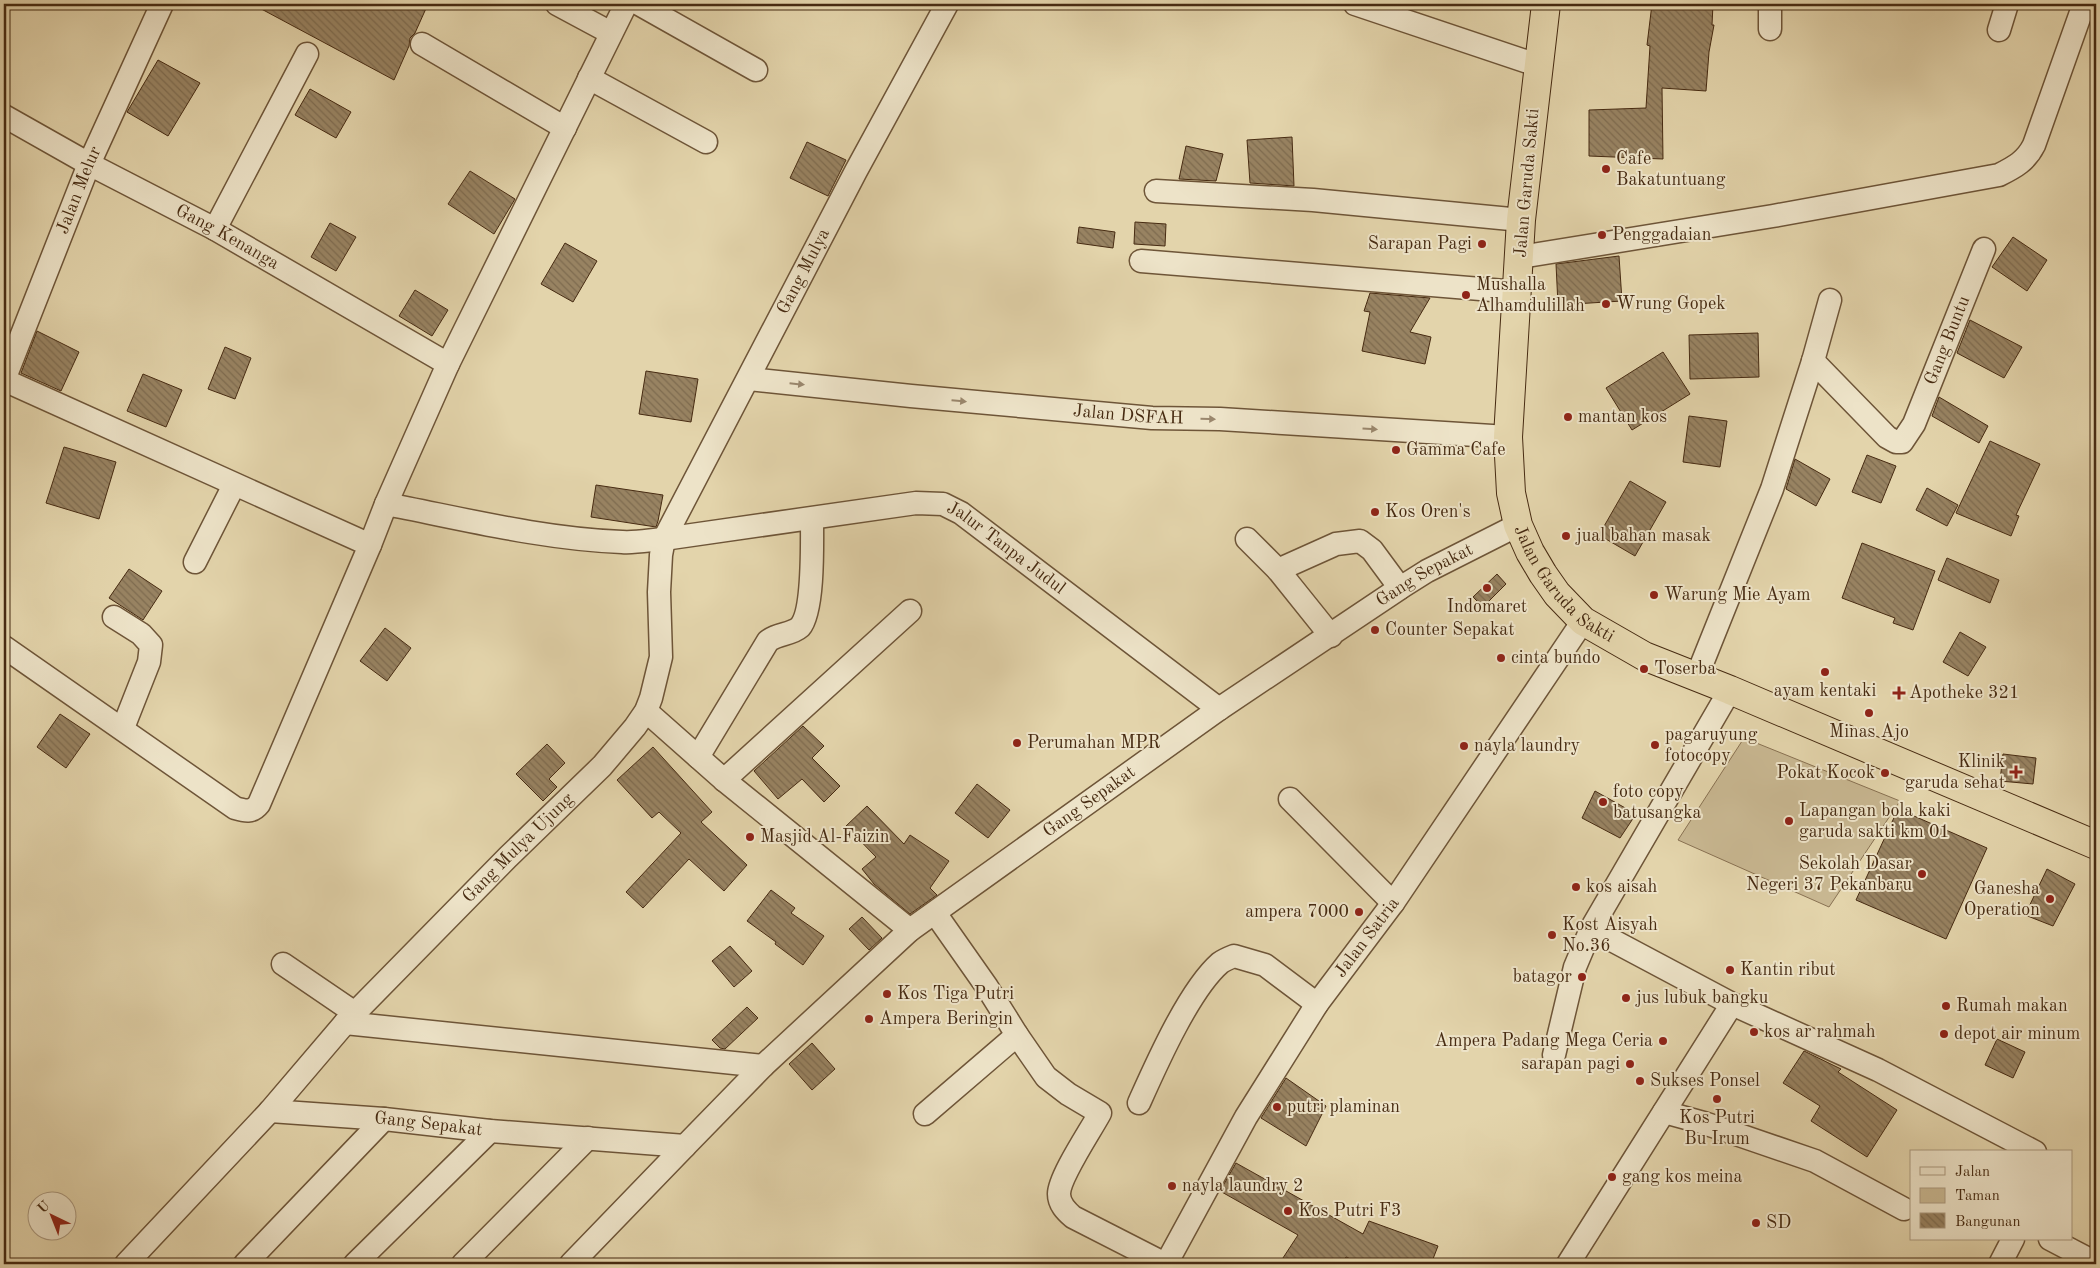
<svg xmlns="http://www.w3.org/2000/svg" width="2100" height="1268" font-family="'Old Standard TT',serif">
	<defs>
		<pattern id="building-back-hatch" width="6" height="6" patternUnits="userSpaceOnUse" patternTransform="scale(1.25)"><rect width="6" height="6" fill="#988362"/><path d="M-1 5l2 2M0 0l6 6M5-1l2 2" fill="none" stroke="#7e6b4f"/></pattern>
	</defs>
	<rect width="100%" height="100%" fill="#e3d4ab"/>
	<filter id="stains"><feTurbulence type="fractalNoise" baseFrequency=".004" numOctaves="4"/><feColorMatrix values="0 0 0 0 .2 0 0 0 0 .09 0 0 0 0 .02 0 0 0 .5 -.17"/></filter>
	<radialGradient id="worn" r=".72"><stop offset=".6" stop-color="#630" stop-opacity="0"/><stop offset="1" stop-color="#630" stop-opacity=".3"/></radialGradient>
	<path fill="#c8b791" stroke="#887152" d="M1744 738 1900 801 1829 907 1678 840Z"/>
	<g fill="url(#building-back-hatch)" stroke="#472b12">
		<path d="M252 4H428L415 33 410 38 409 46 394 80Z"/>
		<path d="M1652 4H1713L1712 25H1714L1709 52 1706 91 1662 88 1663 159 1589 156V110L1646 108 1650 46 1647 45Z"/>
		<path d="M158 60 200 83 168 136 127 112Z"/>
		<path d="M310 89 351 112 336 138 295 115Z"/>
		<path d="M1292 137 1294 186 1250 183 1247 140Z"/>
		<path d="M807 142 846 160 828 196 790 178Z"/>
		<path d="M1186 146 1223 154 1216 181 1179 179Z"/>
		<path d="M470 171 515 199 494 234 448 204Z"/>
		<path d="M1135 222 1166 224 1165 246 1134 244Z"/>
		<path d="M330 223 356 237 336 271 311 257Z"/>
		<path d="M1079 227 1115 232 1113 248 1077 243Z"/>
		<path d="M2013 237 2047 260 2027 291 1992 267Z"/>
		<path d="M565 243 597 261 573 302 541 284Z"/>
		<path d="M1619 256 1622 301 1558 305 1556 264Z"/>
		<path d="M415 290 448 310 432 336 399 316Z"/>
		<path d="M1370 293 1430 298 1410 332 1431 337 1425 364 1362 351 1370 312 1364 311Z"/>
		<path d="M1970 320 2022 347 2004 378 1957 353Z"/>
		<path d="M37 331 79 352 61 391 21 373Z"/>
		<path d="M1758 333 1759 377 1690 379 1689 335Z"/>
		<path d="M225 347 251 358 235 399 208 389Z"/>
		<path d="M1663 352 1690 394 1632 430 1606 388Z"/>
		<path d="M646 371 698 379 691 422 639 414Z"/>
		<path d="M143 374 182 390 166 427 127 411Z"/>
		<path d="M1939 397 1988 426 1979 443 1932 416Z"/>
		<path d="M1689 416 1727 421 1720 467 1683 462Z"/>
		<path d="M1990 441 2040 464 2016 515 2019 516 2011 536 1956 513Z"/>
		<path d="M64 447 116 462 99 519 46 503Z"/>
		<path d="M1867 455 1896 466 1881 503 1852 492Z"/>
		<path d="M1795 459 1830 479 1816 506 1786 489Z"/>
		<path d="M1630 481 1666 502 1635 556 1599 535Z"/>
		<path d="M596 485 663 495 658 521 656 527 591 517Z"/>
		<path d="M1927 488 1958 505 1947 526 1916 510Z"/>
		<path d="M1862 543 1935 571 1913 630 1893 623 1895 618 1842 598Z"/>
		<path d="M1947 558 1999 580 1990 603 1938 580Z"/>
		<path d="M129 569 162 591 143 620 109 598Z"/>
		<path d="M1497 574 1506 584 1483 607 1473 597Z"/>
		<path d="M385 628 411 648 387 681 360 661Z"/>
		<path d="M1960 632 1986 647 1968 676 1943 662Z"/>
		<path d="M60 714 90 734 66 768 37 747Z"/>
		<path d="M803 726 824 746 812 758 840 786 824 802 802 779 778 799 754 771Z"/>
		<path d="M547 744 565 763 549 779 557 787 543 801 516 774Z"/>
		<path d="M653 747 712 812 701 822 747 865 724 891 689 859 643 908 626 892 681 833 659 812 652 818 617 780Z"/>
		<path d="M2003 754 2036 758 2033 784 2000 781Z"/>
		<path d="M977 784 1010 810 988 838 955 813Z"/>
		<path d="M1595 791 1636 814 1620 838 1582 818Z"/>
		<path d="M867 806 904 844 910 835 949 861 930 888 937 895 910 914 874 884 862 869 876 857 846 826Z"/>
		<path d="M1898 809 1987 848 1946 939 1856 900Z"/>
		<path d="M2047 869 2075 884 2053 926 2025 915Z"/>
		<path d="M771 890 795 908 791 913 824 936 803 965 775 944 776 942 747 921Z"/>
		<path d="M862 917 882 938 869 950 849 929Z"/>
		<path d="M730 946 752 971 734 987 712 961Z"/>
		<path d="M747 1007 758 1018 725 1049 720 1048 712 1040Z"/>
		<path d="M1997 1039 2025 1052 2013 1078 1985 1065Z"/>
		<path d="M812 1043 835 1069 812 1090 789 1064Z"/>
		<path d="M1804 1051 1841 1069 1838 1072 1897 1110 1867 1157 1811 1121 1820 1106 1783 1083Z"/>
		<path d="M1286 1078 1326 1106 1306 1146 1261 1118Z"/>
		<path d="M1236 1163 1363 1234 1369 1221 1438 1246 1431 1264H1361L1346 1257 1342 1264H1279L1298 1235 1220 1191Z"/>
	</g>
	<g fill="none" stroke-linecap="round" stroke-linejoin="round">
		<g stroke="#6e5538" stroke-width="25">
			<g id="minor">
				<path d="M557 4 611 33"/>
				<path d="M639 4 756 70"/>
				<path d="M1355 4 1537 65"/>
				<path d="M1770 29V4"/>
				<path d="M1999 30 2007 4"/>
				<path d="M422 44 565 128"/>
				<path d="M589 78 706 142"/>
				<path id="s1" d="M4 116 89 164 215 229 448 364 386 504 370 545"/>
				<path d="M1156 191 1313 200 1521 220"/>
				<path d="M215 229 307 54"/>
				<path d="M1520 257 1773 216 1999 175C2015 167 2026 161 2034 145L2084 4"/>
				<path d="M1141 261 1517 292"/>
				<path id="s2" d="M1813 361 1887 437 1896 442H1902L1914 424 1984 249"/>
				<path d="M448 364 626 4"/>
				<path id="s3" d="M749 379 911 396 1152 418 1220 419 1508 437"/>
				<path d="M4 380 370 545 259 804C252 813 245 811 235 808L4 647"/>
				<path id="s4" d="M4 380 89 164 162 4"/>
				<path id="s5" d="M386 504C464 519 543 539 622 542 636 543 650 540 664 539L916 503 943 504 961 513 1219 709"/>
				<path d="M1247 539 1278 570 1336 544 1360 541 1372 550 1400 588"/>
				<path d="M195 562 234 485"/>
				<path d="M1278 570 1331 636"/>
				<path d="M114 617 141 634 151 645 149 662 123 728"/>
				<path d="M1697 676 1772 489 1813 361 1830 300"/>
				<path d="M646 711 724 780 910 930"/>
				<path d="M698 757 768 641C778 633 791 635 800 627 814 611 812 541 812 519"/>
				<path d="M724 780 910 611"/>
				<path d="M1290 799 1393 903"/>
				<path d="M935 913 987 987 1017 1035 1046 1077 1068 1094 1100 1113C1091 1130 1059 1177 1059 1194 1059 1204 1066 1211 1073 1217L1165 1264"/>
				<path d="M1591 929 1732 1004 1878 1070 2035 1152"/>
				<path d="M283 964 355 1013"/>
				<path d="M345 1023 763 1066"/>
				<path d="M1554 1055 1575 967 1591 929 1730 690"/>
				<path d="M1139 1103C1156 1065 1189 990 1220 963 1224 960 1229 958 1234 956L1265 965 1317 1004"/>
				<path id="s6" d="M270 1111 384 1119 490 1131 685 1146 763 1066 910 930 1219 709 1400 588 1427 571 1518 525"/>
				<path d="M1664 1112 1704 1123 1815 1161 1904 1209"/>
				<path d="M925 1114 1017 1035"/>
				<path d="M2050 1239 2096 1263"/>
				<path id="s7" d="M126 1264 270 1111 345 1023 508 857 602 766 635 727 646 711 651 698 661 657 659 592 661 555 664 539 856 171 947 4"/>
				<path d="M245 1264 384 1119"/>
				<path d="M355 1264 490 1131"/>
				<path d="M463 1264 588 1138"/>
				<path d="M571 1264 685 1146"/>
				<path id="s8" d="M1166 1264 1246 1117 1317 1004 1393 903 1583 621"/>
				<path d="M1568 1264 1732 1004"/>
				<path d="M2000 1264 2013 1239"/>
			</g>
		</g>
		<g stroke="#472b12" stroke-width="30">
			<g id="trunk">
				<path id="s9" d="M1546 4 1521 220 1508 437 1511 493 1518 525 1530 552 1543 574 1557 594 1583 621 1644 656 1730 690 2096 845"/>
			</g>
		</g>
		<use href="#minor" stroke="#ede3c8" stroke-width="22"/>
		<use href="#trunk" stroke="#e3d4ab" stroke-width="28"/>
	</g>
	<defs><path id="oneway-solid" d="M-6-.8H1V-3.2L6.5 0L1 3.2V.8H-6Z" transform="scale(1.25)"/></defs>
	<g fill="#9a876d">
		<use href="#oneway-solid" transform="translate(797 384) rotate(6)"/>
		<use href="#oneway-solid" transform="translate(959 401) rotate(5)"/>
		<use href="#oneway-solid" transform="translate(1208 419) rotate(1)"/>
		<use href="#oneway-solid" transform="translate(1370 429) rotate(4)"/>
	</g>
	<g fill="#8f2418" stroke="#ede3c8" stroke-width="2">
		<circle cx="1606" cy="169" r="5"/>
		<circle cx="1602" cy="235" r="5"/>
		<circle cx="1482" cy="244" r="5"/>
		<circle cx="1466" cy="295" r="5"/>
		<circle cx="1606" cy="304" r="5"/>
		<circle cx="1568" cy="417" r="5"/>
		<circle cx="1396" cy="450" r="5"/>
		<circle cx="1375" cy="512" r="5"/>
		<circle cx="1566" cy="536" r="5"/>
		<circle cx="1487" cy="588" r="5"/>
		<circle cx="1654" cy="595" r="5"/>
		<circle cx="1375" cy="630" r="5"/>
		<circle cx="1501" cy="658" r="5"/>
		<circle cx="1644" cy="669" r="5"/>
		<circle cx="1825" cy="672" r="5"/>
		<path d="M1896.5 685.5h5v5h5v5h-5v5h-5v-5h-5v-5h5z"/>
		<circle cx="1869" cy="713" r="5"/>
		<circle cx="1017" cy="743" r="5"/>
		<circle cx="1655" cy="745" r="5"/>
		<circle cx="1464" cy="746" r="5"/>
		<path d="M2013.5 764.5h5v5h5v5h-5v5h-5v-5h-5v-5h5z"/>
		<circle cx="1885" cy="773" r="5"/>
		<circle cx="1603" cy="802" r="5"/>
		<circle cx="1789" cy="821" r="5"/>
		<circle cx="750" cy="837" r="5"/>
		<circle cx="1922" cy="874" r="5"/>
		<circle cx="1576" cy="887" r="5"/>
		<circle cx="2050" cy="899" r="5"/>
		<circle cx="1359" cy="912" r="5"/>
		<circle cx="1552" cy="935" r="5"/>
		<circle cx="1730" cy="970" r="5"/>
		<circle cx="1582" cy="977" r="5"/>
		<circle cx="887" cy="994" r="5"/>
		<circle cx="1626" cy="998" r="5"/>
		<circle cx="1946" cy="1006" r="5"/>
		<circle cx="869" cy="1019" r="5"/>
		<circle cx="1754" cy="1032" r="5"/>
		<circle cx="1944" cy="1034" r="5"/>
		<circle cx="1663" cy="1041" r="5"/>
		<circle cx="1630" cy="1064" r="5"/>
		<circle cx="1640" cy="1081" r="5"/>
		<circle cx="1717" cy="1099" r="5"/>
		<circle cx="1277" cy="1107" r="5"/>
		<circle cx="1612" cy="1177" r="5"/>
		<circle cx="1172" cy="1186" r="5"/>
		<circle cx="1288" cy="1211" r="5"/>
		<circle cx="1756" cy="1223" r="5"/>
	</g>
	<g text-anchor="middle" dominant-baseline="central" stroke-width="4" stroke-linejoin="round" paint-order="stroke">
		<g font-size="18" fill="#472b12" stroke="#ede3c8" text-anchor="start">
			<text x="1616" y="159">Cafe<tspan x="1616" dy="21">Bakatuntuang</tspan></text>
			<text x="1612" y="235">Penggadaian</text>
			<text x="1472" y="244" text-anchor="end">Sarapan Pagi</text>
			<text x="1476" y="285">Mushalla<tspan x="1476" dy="21">Alhamdulillah</tspan></text>
			<text x="1616" y="304">Wrung Gopek</text>
			<text x="1578" y="417">mantan kos</text>
			<text x="1406" y="450">Gamma Cafe</text>
			<text x="1385" y="512">Kos Oren's</text>
			<text x="1576" y="536">jual bahan masak</text>
			<text x="1664" y="595">Warung Mie Ayam</text>
			<text x="1487" y="607" text-anchor="middle">Indomaret</text>
			<text x="1385" y="630">Counter Sepakat</text>
			<text x="1511" y="658">cinta bundo</text>
			<text x="1654" y="669">Toserba</text>
			<text x="1825" y="691" text-anchor="middle">ayam kentaki</text>
			<text x="1909" y="693">Apotheke 321</text>
			<text x="1869" y="732" text-anchor="middle">Minas Ajo</text>
			<text x="1665" y="735">pagaruyung<tspan x="1665" dy="21">fotocopy</tspan></text>
			<text x="1027" y="743">Perumahan MPR</text>
			<text x="1474" y="746">nayla laundry</text>
			<text x="2005" y="762" text-anchor="end">Klinik<tspan x="2005" dy="21">garuda sehat</tspan></text>
			<text x="1875" y="773" text-anchor="end">Pokat Kocok</text>
			<text x="1613" y="792">foto copy<tspan x="1613" dy="21">batusangka</tspan></text>
			<text x="1799" y="811">Lapangan bola kaki<tspan x="1799" dy="21">garuda sakti km 01</tspan></text>
			<text x="760" y="837">Masjid Al-Faizin</text>
			<text x="1912" y="864" text-anchor="end">Sekolah Dasar<tspan x="1912" dy="21">Negeri 37 Pekanbaru</tspan></text>
			<text x="1586" y="887">kos aisah</text>
			<text x="2040" y="889" text-anchor="end">Ganesha<tspan x="2040" dy="21">Operation</tspan></text>
			<text x="1349" y="912" text-anchor="end">ampera 7000</text>
			<text x="1562" y="925">Kost Aisyah<tspan x="1562" dy="21">No.36</tspan></text>
			<text x="1740" y="970">Kantin ribut</text>
			<text x="1572" y="977" text-anchor="end">batagor</text>
			<text x="897" y="994">Kos Tiga Putri</text>
			<text x="1636" y="998">jus lubuk bangku</text>
			<text x="1956" y="1006">Rumah makan</text>
			<text x="879" y="1019">Ampera Beringin</text>
			<text x="1764" y="1032">kos ar rahmah</text>
			<text x="1954" y="1034">depot air minum</text>
			<text x="1653" y="1041" text-anchor="end">Ampera Padang Mega Ceria</text>
			<text x="1620" y="1064" text-anchor="end">sarapan pagi</text>
			<text x="1650" y="1081">Sukses Ponsel</text>
			<text x="1287" y="1107">putri plaminan</text>
			<text x="1717" y="1118" text-anchor="middle">Kos Putri<tspan x="1717" dy="21">Bu Irum</tspan></text>
			<text x="1622" y="1177">gang kos meina</text>
			<text x="1182" y="1186">nayla laundry 2</text>
			<text x="1298" y="1211">Kos Putri F3</text>
			<text x="1766" y="1223">SD</text>
		</g>
		<g font-size="18" fill="#472b12" stroke="#ede3c8">
			<text transform="translate(1527 183) rotate(-85)">Jalan Garuda Sakti</text>
			<text stroke="none"><textPath href="#s4" startOffset="204">Jalan Melur</textPath></text>
			<text stroke="none"><textPath href="#s1" startOffset="254">Gang Kenanga</textPath></text>
			<text stroke="none"><textPath href="#s7" startOffset="1236">Gang Mulya</textPath></text>
			<text stroke="none"><textPath href="#s2" startOffset="234">Gang Buntu</textPath></text>
			<text stroke="none"><textPath href="#s3" startOffset="381">Jalan DSFAH</textPath></text>
			<text stroke="none"><textPath href="#s5" startOffset="640">Jalur Tanpa Judul</textPath></text>
			<text stroke="none"><textPath href="#s6" startOffset="1354">Gang Sepakat</textPath></text>
			<text stroke="none"><textPath href="#s9" startOffset="600">Jalan Garuda Sakti</textPath></text>
			<text stroke="none"><textPath href="#s6" startOffset="949">Gang Sepakat</textPath></text>
			<text stroke="none"><textPath href="#s7" startOffset="572">Gang Mulya Ujung</textPath></text>
			<text stroke="none"><textPath href="#s8" startOffset="384">Jalan Satria</textPath></text>
			<text stroke="none"><textPath href="#s6" startOffset="159">Gang Sepakat</textPath></text>
		</g>
	</g>
	<rect width="2100" height="1268" fill="none" stroke="#e3d4ab" stroke-width="20"/>
	<rect x="5" y="5" width="2090" height="1258" fill="none" stroke="#472b12" stroke-width="2.5"/>
	<rect x="10" y="10" width="2080" height="1248" fill="none" stroke="#472b12"/>
	<rect x="1910" y="1150" width="162" height="90" fill="#ede3c8" stroke="#ab997f"/>
	<rect x="1920" y="1167" width="25" height="8" fill="#ede3c8" stroke="#ab997f"/>
	<text x="1955" y="1176" font-size="15" fill="#472b12">Jalan</text>
	<rect x="1920" y="1188" width="25" height="15" fill="#c8b791" stroke="#ab997f"/>
	<text x="1955" y="1200" font-size="15" fill="#472b12">Taman</text>
	<rect x="1920" y="1213" width="25" height="15" fill="url(#building-back-hatch)" stroke="#ab997f"/>
	<text x="1955" y="1226" font-size="15" fill="#472b12">Bangunan</text>
	<g transform="translate(52 1216) rotate(317)"><circle r="24" fill="#ede3c8" stroke="#ab997f"/>
	<path d="M0-4L9 19L0 12L-9 19Z" fill="#8f2418"/>
	<text y="-8" font-size="14" font-weight="bold" text-anchor="middle" fill="#472b12">U</text>
	</g>
	<rect width="100%" height="100%" filter="url(#stains)"/>
	<rect width="100%" height="100%" fill="url(#worn)"/>
</svg>
